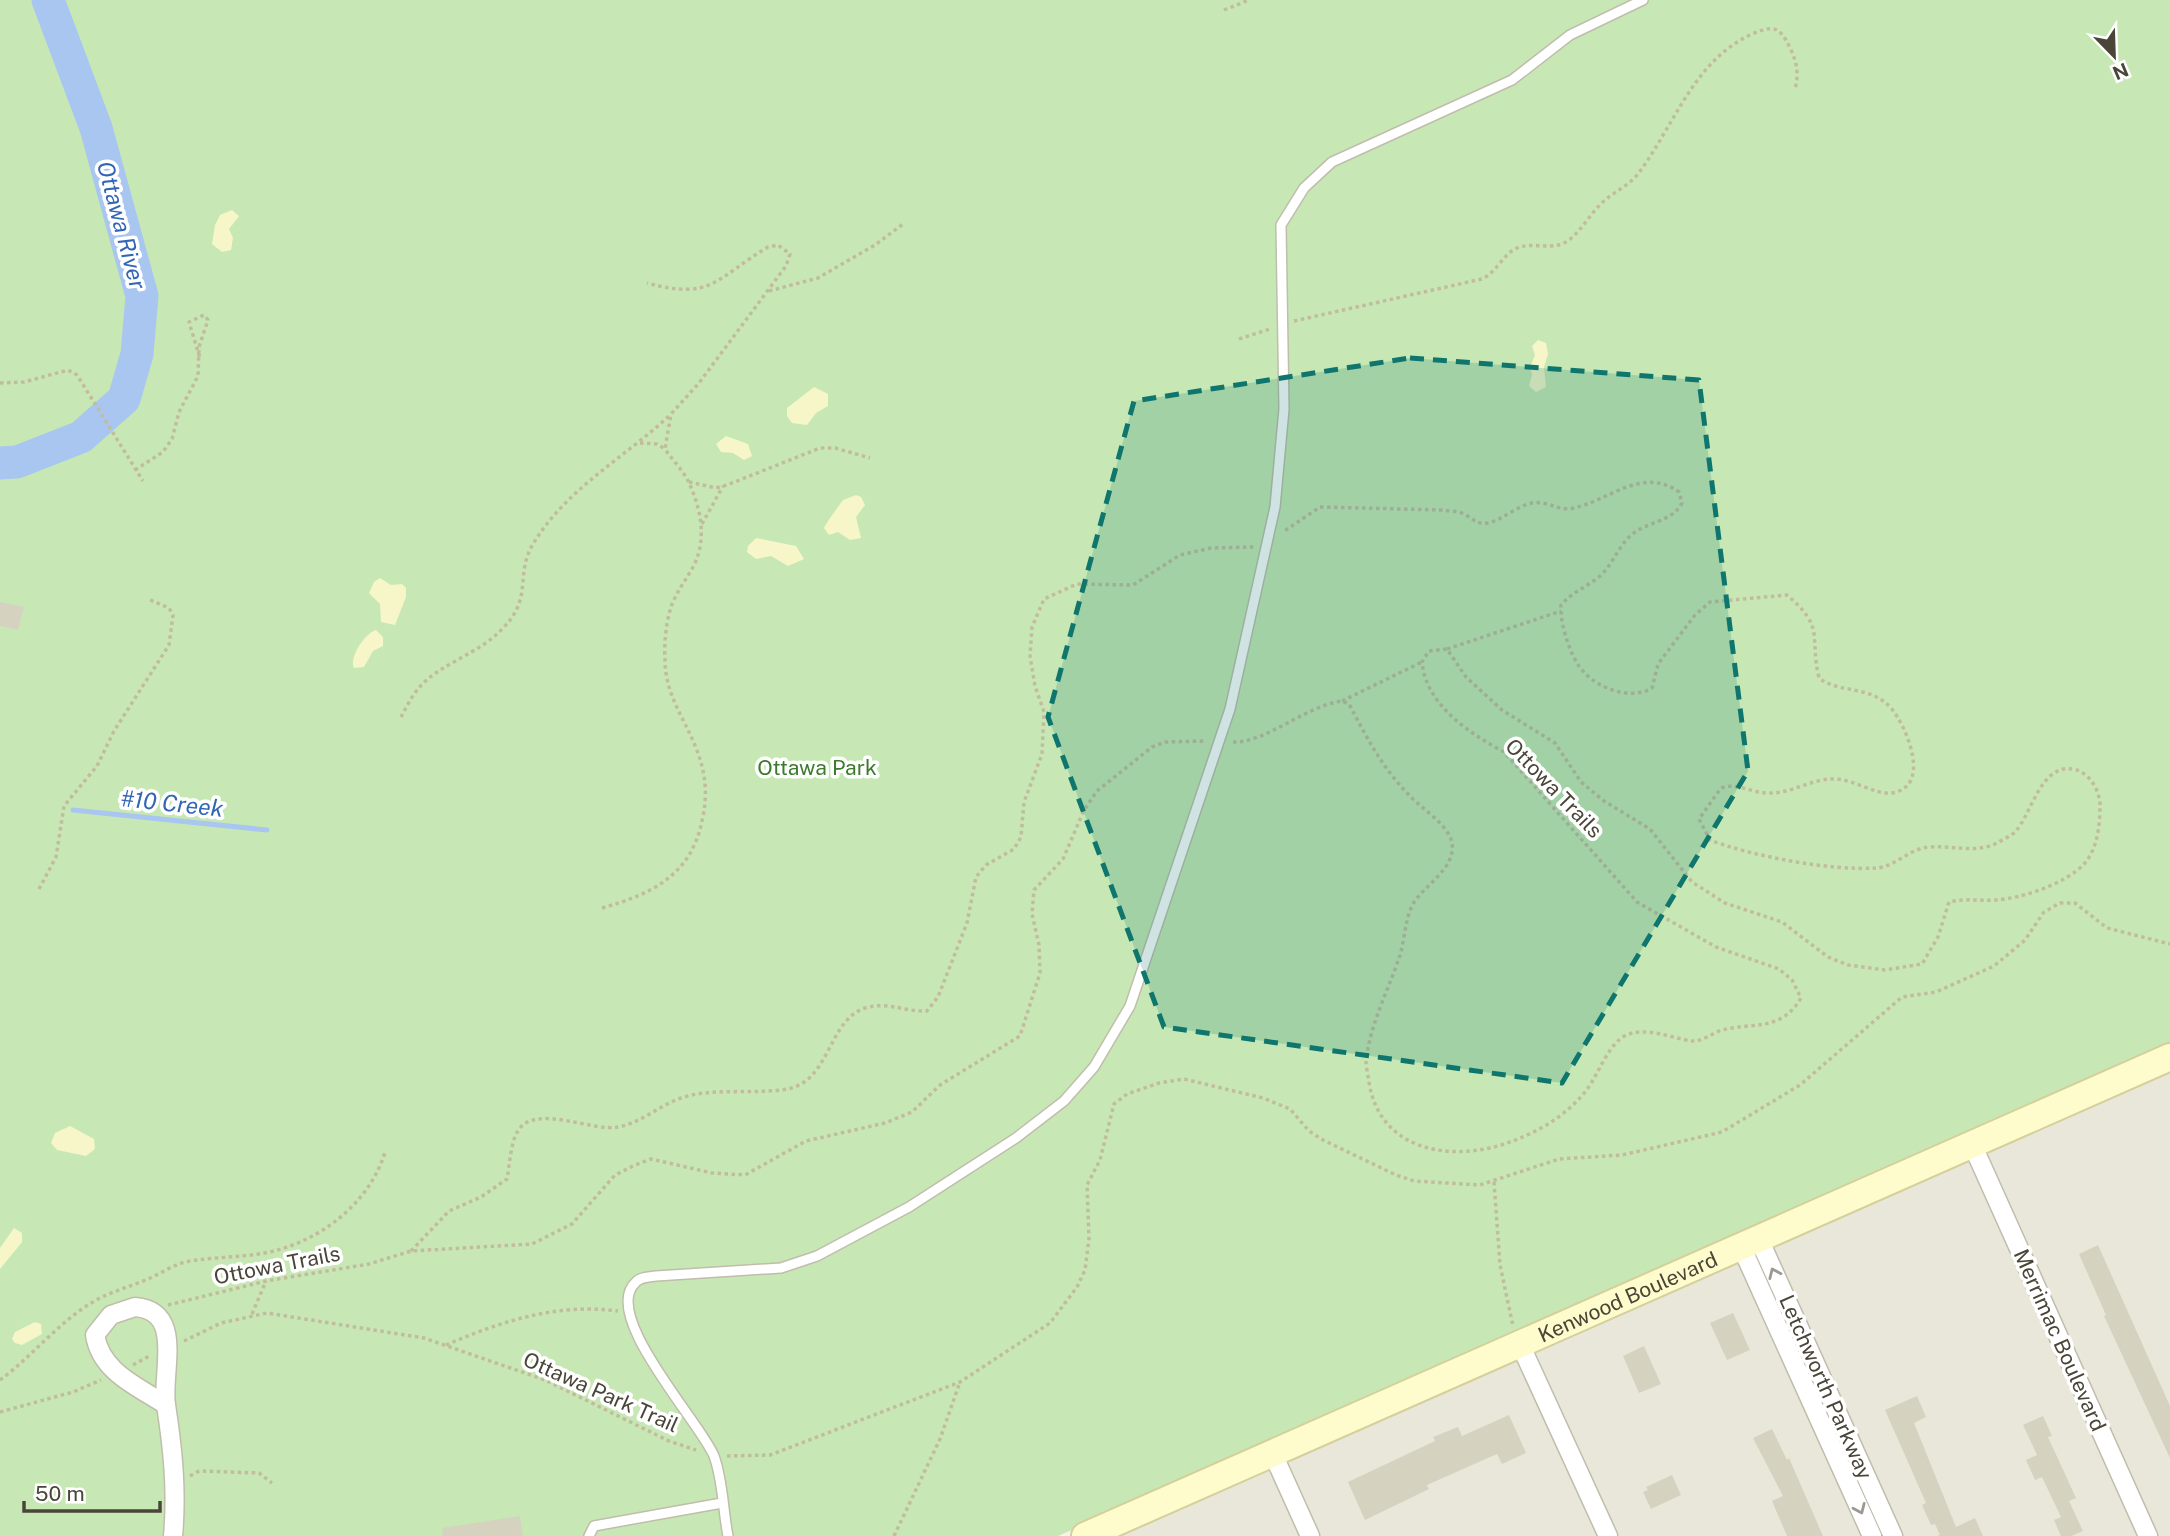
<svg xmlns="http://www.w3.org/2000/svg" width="2170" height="1536" font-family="'Public Sans',sans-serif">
	<rect width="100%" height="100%" fill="#f5f4ea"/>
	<path fill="#e9e7d9" d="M2170 1068V1536H1114Z"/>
	<path fill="#c7e8b4" d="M0 0H2170V1042L1058 1536H0Z"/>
	<g fill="#f7f6c8">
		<path d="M232 210 239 216 229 229 233 238 231 250 222 252 212 244 215 225 220 215Z"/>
		<path d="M1538 340 1546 343 1548 354 1544 367 1546 387 1536 392 1529 386 1532 375 1530 367 1535 355 1532 346Z"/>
		<path d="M814 387 828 394V406L816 413 807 425 792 423 787 416V408Z"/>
		<path d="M726 436 748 444 752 456 744 460 733 453 721 452 716 444Z"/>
		<path d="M856 495 861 497 865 505 856 517 861 538 850 540 838 532 829 535 824 528C828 520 838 507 843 500Z"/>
		<path d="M756 538 796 546 804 559 788 566 771 556 756 559 747 552 748 546Z"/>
		<path d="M380 578 391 585 402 584 406 588V597L395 625 381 622 380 604 369 593 374 582Z"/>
		<path d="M376 630 383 637V646L373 651 364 667 354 668C349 657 365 633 376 630Z"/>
		<path d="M70 1126 94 1139 95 1149 86 1156 57 1150 51 1143 55 1133Z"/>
		<path d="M14 1228 22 1233V1242L0 1269V1248Z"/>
		<path d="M35 1322 41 1324 42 1334 22 1345 15 1343 12 1339 15 1332Z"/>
	</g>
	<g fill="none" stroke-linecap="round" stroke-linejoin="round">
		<path stroke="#a9c6f0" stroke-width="5" d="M73 810 267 830"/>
		<path stroke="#a9c6f0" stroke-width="33" d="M0 463 17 462 81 437 124 399 137 354 142 296 96 128 48 0"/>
	</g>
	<g fill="#d6d2c0">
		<path d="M0 602 24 607 18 630 0 626Z"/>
		<path d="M2098 1245 2170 1406V1458L2104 1316 2106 1315 2079 1254Z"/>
		<path d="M1733 1313 1750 1350 1727 1360 1710 1323Z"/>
		<path d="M1644 1346 1661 1384 1639 1393 1623 1356Z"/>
		<path d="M1917 1396 1926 1417 1914 1423 1956 1527 1975 1518 1983 1536H1937L1940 1535 1935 1524 1931 1525 1922 1505 1926 1503 1885 1410Z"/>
		<path d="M1509 1415 1526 1453 1502 1464 1497 1454 1427 1485 1429 1489 1365 1520 1348 1482 1435 1441 1433 1437 1458 1427 1462 1436Z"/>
		<path d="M2043 1416 2052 1436 2048 1437 2076 1498 2069 1501 2083 1531 2071 1536H2061L2054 1520 2061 1517 2042 1477 2035 1480 2026 1460 2037 1455 2023 1425Z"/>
		<path d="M1772 1429 1787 1460 1789 1458 1823 1536H1787L1772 1501 1783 1496 1753 1438Z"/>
		<path d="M1672 1475 1681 1495 1651 1509 1643 1492 1648 1490 1646 1487Z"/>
		<path d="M520 1516 523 1536H443L442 1528Z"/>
	</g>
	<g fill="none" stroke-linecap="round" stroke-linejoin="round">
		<g stroke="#c0bdad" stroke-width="12">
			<g id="lane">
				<path d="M589 1536 594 1526 722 1503"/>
				<path d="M728 1536C723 1511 723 1480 714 1456 701 1423 599 1314 636 1282 640 1277 649 1277 656 1276L781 1268 817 1256 909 1207 1016 1138 1064 1101 1094 1067 1130 1006 1230 709 1275 507 1284 409 1281 225 1304 188 1332 162 1512 80 1570 35 1643 0"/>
			</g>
		</g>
		<g stroke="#c0bdad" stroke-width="21">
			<g id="street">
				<path d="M1972 1144 2148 1536"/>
				<path d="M1759 1239 1893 1536"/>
				<path d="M1741 1246 1872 1536"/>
				<path d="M135 1307C185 1311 161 1372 166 1405 137 1386 101 1372 95 1335L111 1315Z"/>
				<path d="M1520 1344 1608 1536"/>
				<path d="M166 1405C173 1450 177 1491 173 1536"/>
				<path d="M1273 1454 1310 1536"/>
			</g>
		</g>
		<g stroke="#d4cf9b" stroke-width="30">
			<g id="secondary">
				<path id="s1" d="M1085 1536 2170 1057"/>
			</g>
		</g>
		<g stroke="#c2bc9e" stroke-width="3.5" stroke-dasharray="3.5 3.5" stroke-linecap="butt">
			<path d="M1224 10 1249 0"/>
			<path d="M769 291 818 278 875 245 903 224"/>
			<path d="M1294 321 1482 279C1497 272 1503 254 1517 248 1535 241 1553 252 1569 240 1583 229 1591 212 1605 200 1616 191 1629 185 1638 174 1674 126 1693 62 1750 35 1773 25 1779 25 1790 48 1797 62 1799 74 1795 89"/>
			<path d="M1239 339 1270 329"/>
			<path d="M0 383 24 382 68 370 77 375 143 481"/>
			<path d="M640 443 657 444 665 449"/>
			<path d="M135 470 163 452 172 439 179 412 198 376 199 347 208 320 204 315 189 322 200 358"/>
			<path d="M689 482 716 488 727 485 820 448H835L870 458"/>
			<path d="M702 524 723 486"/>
			<path d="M1447 649 1561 611"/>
			<path d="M1342 701 1422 662"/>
			<path d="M401 717C406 708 411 697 418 689 439 663 479 655 504 627 533 597 515 574 533 544 566 489 624 458 669 416"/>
			<path d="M1233 742C1266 743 1305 706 1342 701L1349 704C1367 738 1383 769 1410 796 1422 809 1449 825 1452 843 1456 869 1424 885 1413 904 1405 919 1405 938 1400 955 1389 989 1370 1024 1366 1061 1366 1067 1368 1075 1369 1082 1379 1148 1445 1162 1501 1145 1533 1135 1564 1118 1585 1092 1597 1077 1603 1057 1616 1043 1635 1021 1669 1038 1692 1041 1702 1042 1712 1033 1722 1030 1753 1022 1781 1032 1801 998L1792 980 1779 969 1716 947 1637 902 1504 752C1469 733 1426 705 1422 662L1429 651 1447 649 1466 677 1502 710 1555 743 1581 782 1604 801 1650 829 1692 882 1725 903 1782 922 1828 957 1848 965 1885 970 1922 964 1938 937 1949 902C1966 898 1980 901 1996 900 2023 898 2065 884 2084 864 2098 849 2100 823 2100 804 2099 789 2089 772 2073 769 2040 764 2032 814 2015 832 2011 836 2002 840 1997 843 1975 854 1953 845 1930 847 1909 848 1896 867 1876 868 1831 871 1751 856 1710 840L1699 819 1721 788C1737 782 1752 793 1768 793 1792 794 1811 778 1836 779 1855 780 1876 795 1892 793 1932 787 1907 727 1891 708 1871 685 1840 694 1819 678 1809 636 1826 628 1787 595L1710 602 1695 615 1658 664 1652 688C1629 702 1590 686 1577 663 1568 648 1560 622 1561 605 1572 592 1587 587 1600 576 1612 565 1618 548 1629 537 1645 521 1672 523 1682 503L1679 492C1642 466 1610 500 1574 508 1558 512 1548 500 1532 503 1517 506 1502 520 1488 523 1476 526 1470 515 1459 512 1455 511 1448 511 1443 510L1320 507 1283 532"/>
			<path d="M39 889 56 857 64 806 97 766 114 731 169 645 173 615 169 608 148 599"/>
			<path d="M602 908C652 894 691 875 702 821 708 795 706 773 696 748 684 717 665 695 665 659 664 643 666 623 671 607 676 592 687 579 694 565 707 539 701 509 689 483 684 471 672 460 665 449L671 414 699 383 786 266 790 254 778 245 768 247C716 278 712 301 647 283"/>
			<path d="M1494 1182 1500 1265 1513 1326"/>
			<path d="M411 1251 449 1211 481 1197 507 1179C510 1165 510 1140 520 1128 539 1105 594 1132 618 1127 641 1123 660 1105 681 1098 714 1087 753 1095 787 1089 831 1081 827 1021 865 1008 889 1001 903 1012 927 1011L938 997 967 923 976 877 986 865 1014 849 1021 837 1024 802 1042 754 1044 712 1035 686 1030 656 1032 627 1044 599 1077 584 1133 585 1180 555 1211 548 1255 547"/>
			<path d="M168 1305 266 1281 369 1264 411 1251 532 1244 572 1224 615 1175 635 1165 651 1159 712 1173 745 1175 806 1141 885 1123 912 1112 940 1085 1020 1036 1040 973 1039 945 1032 914 1034 890 1063 859 1084 810 1097 791 1152 747 1165 742 1205 741"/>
			<path d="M252 1314 266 1281"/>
			<path d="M184 1341 221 1323 267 1313 424 1338 545 1380 669 1441 696 1450"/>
			<path d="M446 1345C502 1321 557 1303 618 1311"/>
			<path d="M133 1365 151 1355"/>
			<path d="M0 1380C34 1355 61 1319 98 1299 114 1291 131 1286 148 1279 162 1273 175 1263 191 1261 221 1256 252 1258 281 1249 328 1235 371 1199 385 1152"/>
			<path d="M0 1412 73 1392 101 1380"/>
			<path d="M727 1456 770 1455 960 1382 1050 1323 1077 1287 1085 1270 1089 1239 1087 1185 1100 1160 1114 1104 1127 1094 1159 1083 1184 1079 1263 1098 1290 1109 1309 1131 1323 1140 1396 1175 1414 1181 1480 1185 1559 1159 1622 1155 1722 1132 1800 1085 1902 997 1936 992 1994 966 2025 940 2044 912 2060 903H2075L2107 928 2170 944"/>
			<path d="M190 1476 199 1471 259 1473 272 1483"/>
			<path d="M894 1536 940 1439 960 1382"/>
		</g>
		<use href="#lane" stroke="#fff" stroke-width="9"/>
		<use href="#street" stroke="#fff" stroke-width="18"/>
		<use href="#secondary" stroke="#fefbcc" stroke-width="26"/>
	</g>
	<defs><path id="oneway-chevron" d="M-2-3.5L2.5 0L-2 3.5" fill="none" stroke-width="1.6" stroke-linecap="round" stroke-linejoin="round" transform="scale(1.75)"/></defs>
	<g stroke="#9b9992">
		<use href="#oneway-chevron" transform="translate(1774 1273) rotate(-114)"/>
		<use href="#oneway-chevron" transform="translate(1860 1509) rotate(66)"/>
	</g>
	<path fill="#0f766e" fill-opacity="0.2" stroke="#0f766e" stroke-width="5" stroke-dasharray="14 9" stroke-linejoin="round" d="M1410 358 1699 380 1748 771 1562 1083 1164 1027 1048 717 1134 401Z"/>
	<g text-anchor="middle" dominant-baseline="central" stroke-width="7" stroke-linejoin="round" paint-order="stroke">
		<g font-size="21" fill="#3b7b2c" stroke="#fff">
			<text x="817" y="767">Ottawa Park</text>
		</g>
		<g font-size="21" fill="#494538" stroke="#fff">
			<text transform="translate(1554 788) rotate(46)">Ottowa Trails</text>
			<text transform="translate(277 1265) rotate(-11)">Ottowa Trails</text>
			<text stroke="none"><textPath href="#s1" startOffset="593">Kenwood Boulevard</textPath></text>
			<text transform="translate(2060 1340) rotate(66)">Merrimac Boulevard</text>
			<text transform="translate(1826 1387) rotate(66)">Letchworth Parkway</text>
			<text transform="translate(601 1392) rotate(24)">Ottawa Park Trail</text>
		</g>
		<g font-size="23" font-style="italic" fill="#3266b4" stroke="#fff">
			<text transform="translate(122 225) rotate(75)">Ottawa River</text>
			<text transform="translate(172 803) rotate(6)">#10 Creek</text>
		</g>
	</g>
	<g transform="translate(2114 56) rotate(157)" stroke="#ffffff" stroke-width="5" paint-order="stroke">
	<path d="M0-5L12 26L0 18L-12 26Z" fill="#494538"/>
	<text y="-10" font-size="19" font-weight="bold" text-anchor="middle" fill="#494538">N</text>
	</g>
	<path d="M24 1501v10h136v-10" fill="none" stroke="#494538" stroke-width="3.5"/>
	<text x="35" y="1501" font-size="21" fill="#494538" stroke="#ffffff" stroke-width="5" paint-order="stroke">50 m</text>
</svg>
